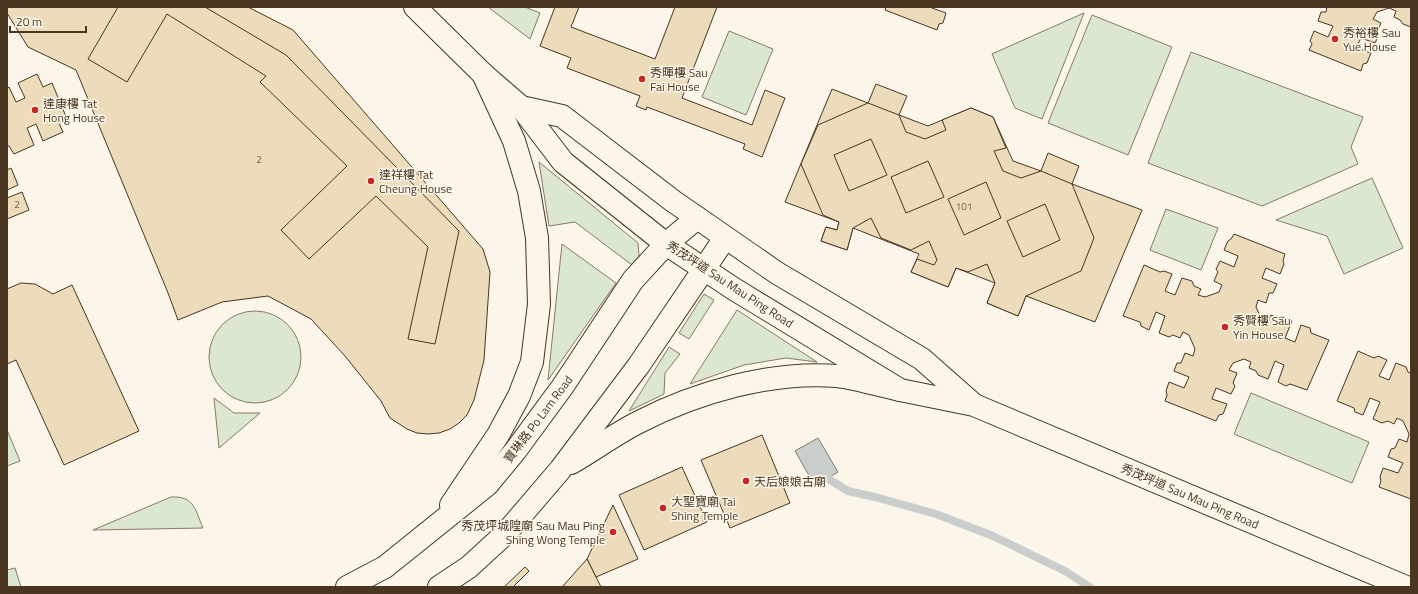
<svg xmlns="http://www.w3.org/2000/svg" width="1418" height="594" font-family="'Titillium Web','Noto Sans TC',sans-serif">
	<rect width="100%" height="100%" fill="#fbf6e9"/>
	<g fill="#dce7d0" stroke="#887966">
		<path d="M488 7H525L540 13 530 39Z"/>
		<path d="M1084 13 1042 119 1015 108 992 54Z"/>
		<path d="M1092 15 1172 47 1128 155 1048 123Z"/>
		<path d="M729 31 773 49 746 115 702 97Z"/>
		<path d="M1191 52 1363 117 1351 147 1358 164 1262 206 1148 163Z"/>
		<path d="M539 162 638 243 639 256 632 265 575 222 549 226Z"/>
		<path d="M1372 178 1403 248 1344 274 1327 236 1276 220Z"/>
		<path d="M1166 209 1218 228 1201 270 1150 250Z"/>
		<path d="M562 244 616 283 548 380Z"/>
		<path d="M704 294 714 300 689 339 679 333Z"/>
		<path d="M737 310 817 362 786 358 744 365 690 384Z"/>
		<circle cx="255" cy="357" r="46"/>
		<path d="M669 347 680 354 665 373 664 394 629 411Z"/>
		<path d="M1251 393 1369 442 1352 483 1234 434Z"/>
		<path d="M214 398 234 413H260L219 448Z"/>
		<path d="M7 430 20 461 7 466Z"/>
		<path d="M171 497C195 496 195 510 203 528L93 530Z"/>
		<path d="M15 568 21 587H7V570Z"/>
	</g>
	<path fill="#c9cecd" stroke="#887966" d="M818 438 838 472 815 486 795 451Z"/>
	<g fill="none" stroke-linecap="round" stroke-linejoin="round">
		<path stroke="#c9cecd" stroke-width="8" d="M827 478 848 491 875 497 936 514 993 536 1065 571 1090 587"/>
	</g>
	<g fill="#ecdcbc" stroke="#4a3520" fill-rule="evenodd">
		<path d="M7 7H248L293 30 483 249 490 272 484 360 474 400 467 415 459 423 450 429 439 433 428 434 417 433 407 429 390 418 381 401 345 356 311 319 268 296 222 302 178 320 168 293 76 70 28 47 7 13Z"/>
		<path d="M118 7H205L286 55 459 231 435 344 408 339 428 247 376 196 309 259 281 230 347 166 260 82 266 76 167 14 127 82 88 59Z"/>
		<path d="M555 7H579L571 27 655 59 675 7H717L682 98 752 125 765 90 785 98 762 157 743 149 745 144 647 107 646 110 636 106 640 96 567 68 571 58 540 46Z"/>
		<path d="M886 7H933L932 8 946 13 943 23 939 24 937 30 885 10Z"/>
		<path d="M1327 7H1411V27L1403 24 1400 20 1394 17 1396 11 1389 8 1377 12 1373 19 1381 23 1377 32 1379 35 1375 43 1361 38 1356 48 1371 53 1367 63 1363 64 1361 71 1309 50 1312 44 1310 41 1314 31 1328 37 1333 26 1318 21 1321 12H1326Z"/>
		<path d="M37 74 43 87 52 83 67 119 59 123 63 132 43 141 36 124 27 128 34 145 14 154 9 146H7V88L9 87 16 102 25 98 18 83Z"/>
		<path d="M876 84 907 96 899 115 928 126 971 108 993 117 1013 161 1041 171 1048 153 1079 166 1072 184 1142 210 1095 322 1026 296 1018 316 987 303 995 283 956 268 948 287 911 272 919 254 853 228 847 250 821 241 826 227 837 230 839 222 785 202 832 89 868 103Z"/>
		<path d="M868 103 899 115 906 132 925 139 946 130 942 120 971 108 993 117 1006 148 994 151 1003 171 1021 178 1041 171 1072 184 1094 238 1081 271 1026 296 1018 316 987 303 995 283 987 264 968 272 956 268 948 287 911 272 917 259 934 265 937 260 929 241 911 250 881 238 871 218 853 228 847 250 821 241 826 227 837 230 839 222 823 215 801 164 818 125ZM871 139 887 175 849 191 834 155ZM928 161 944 197 906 213 891 177ZM986 182 1001 218 964 235 948 199ZM1045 204 1060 240 1023 257 1007 221Z"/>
		<path d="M11 168 18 185 7 190V170Z"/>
		<path d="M22 192 29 210 7 219V198Z"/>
		<path d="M1234 234 1285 254 1283 261 1284 264 1280 274 1266 268 1262 278 1277 284 1273 293H1269L1266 303 1258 300 1256 307 1261 318 1268 321 1271 315 1278 318 1282 317 1292 321 1285 338 1295 342 1301 325 1310 328 1311 333 1329 340 1307 390 1290 384 1286 386 1278 382 1284 365 1275 361 1268 379 1258 375 1256 371 1249 368 1251 362 1244 359 1233 363 1229 370 1237 373 1233 383 1235 386 1231 394 1216 388 1212 399 1227 404 1223 414 1219 415 1216 421 1165 401 1167 395 1166 391 1169 382 1184 388 1189 377 1174 371 1177 363H1181L1185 353 1193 356 1195 349 1189 335 1183 332 1180 338 1173 335 1169 337 1159 333 1165 316 1156 312 1149 330 1141 326 1140 322 1123 316 1144 265 1160 272 1164 271 1172 274 1165 291 1175 295 1182 278 1192 281 1194 286 1201 289 1198 295 1205 297 1219 292 1222 285 1214 281 1218 272 1216 269 1220 261 1234 267 1238 256 1224 250 1228 241 1231 239Z"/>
		<path d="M21 283 35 284 53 294 72 285 139 431 64 465 16 360 7 364V289Z"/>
		<path d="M1358 351 1374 358 1378 356 1387 360 1379 376 1389 380 1396 363 1406 367 1408 372 1411 373V499L1379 487 1381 481 1380 477 1383 468 1398 473 1403 463 1388 457 1391 449 1395 448 1399 439 1407 442 1409 434 1403 421 1397 418 1394 424 1388 421 1382 423 1373 419 1380 402 1370 398 1363 415 1355 412 1354 408 1337 401Z"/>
		<path d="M762 435 790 503 730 528 701 460Z"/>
		<path d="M682 467 707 522 644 550 619 495Z"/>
		<path d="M613 505 638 559 596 577 587 559Z"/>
		<path d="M587 559 601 587H562Z"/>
		<path d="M525 567 529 571 513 587H504Z"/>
	</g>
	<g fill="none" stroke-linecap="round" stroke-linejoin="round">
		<g stroke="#4a3520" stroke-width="24">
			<g id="secondary">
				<path d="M415 7 483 74 521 107 563 162 666 244 734 289 900 390 974 405 1406 587"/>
				<path d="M521 107 562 116 673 201 777 273 922 359 973 404"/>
			</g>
		</g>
		<g stroke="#4a3520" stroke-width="24">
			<g id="primary">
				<path d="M571 463C594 450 615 434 639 422 697 392 771 371 837 376 856 378 881 386 900 390"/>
				<path d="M451 505 498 435 519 396 532 362 539 304 537 238 529 191 514 141 483 74"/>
				<path d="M347 587 385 567 487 485 516 450 563 386 633 280 666 244 697 218"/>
				<path d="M439 587 469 567 506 533 560 470 639 365 725 238"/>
			</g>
		</g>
		<use href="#secondary" stroke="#fbf6e9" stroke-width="22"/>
		<use href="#primary" stroke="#fbf6e9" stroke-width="22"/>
		<path stroke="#4a3520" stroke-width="2" d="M135 587H136"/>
	</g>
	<g fill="#c62828" stroke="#fbf6e9" stroke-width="1.5">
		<circle cx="1335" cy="39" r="4"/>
		<circle cx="642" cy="79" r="4"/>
		<circle cx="35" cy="110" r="4"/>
		<circle cx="371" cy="181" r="4"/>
		<circle cx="1225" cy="327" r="4"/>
		<circle cx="746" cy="481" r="4"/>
		<circle cx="663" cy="508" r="4"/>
		<circle cx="613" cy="532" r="4"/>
	</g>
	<g text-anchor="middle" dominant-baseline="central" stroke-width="3" stroke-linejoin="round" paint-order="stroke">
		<g font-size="10" fill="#725f47">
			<text x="259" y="159">2</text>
			<text x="17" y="204">2</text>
			<text x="964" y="206">101</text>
		</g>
		<g font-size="12" fill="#4a3520" stroke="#fbf6e9" text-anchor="start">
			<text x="1343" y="32">秀裕樓 Sau<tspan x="1343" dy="14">Yue House</tspan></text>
			<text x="650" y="72">秀暉樓 Sau<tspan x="650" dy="14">Fai House</tspan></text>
			<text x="43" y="103">達康樓 Tat<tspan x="43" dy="14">Hong House</tspan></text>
			<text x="379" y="174">達祥樓 Tat<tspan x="379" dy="14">Cheung House</tspan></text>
			<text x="1233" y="320">秀賢樓 Sau<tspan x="1233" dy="14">Yin House</tspan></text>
			<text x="754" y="481">天后娘娘古廟</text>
			<text x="671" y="501">大聖寶廟 Tai<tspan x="671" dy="14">Shing Temple</tspan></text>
			<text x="605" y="525" text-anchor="end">秀茂坪城隍廟 Sau Mau Ping<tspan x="605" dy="14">Shing Wong Temple</tspan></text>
		</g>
		<g font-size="12" fill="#4a3520" stroke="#fbf6e9">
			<text transform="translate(730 284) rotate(33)">秀茂坪道 Sau Mau Ping Road</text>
			<text transform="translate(538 419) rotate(-53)">寶琳路 Po Lam Road</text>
			<text transform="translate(1190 496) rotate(23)">秀茂坪道 Sau Mau Ping Road</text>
		</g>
	</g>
	<rect width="1418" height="594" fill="none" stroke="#4a3520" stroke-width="16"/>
	<path d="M10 26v6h76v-6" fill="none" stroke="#4a3520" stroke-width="2"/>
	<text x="16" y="26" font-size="12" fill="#4a3520" stroke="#fbf6e9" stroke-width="3" paint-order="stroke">20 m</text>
</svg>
